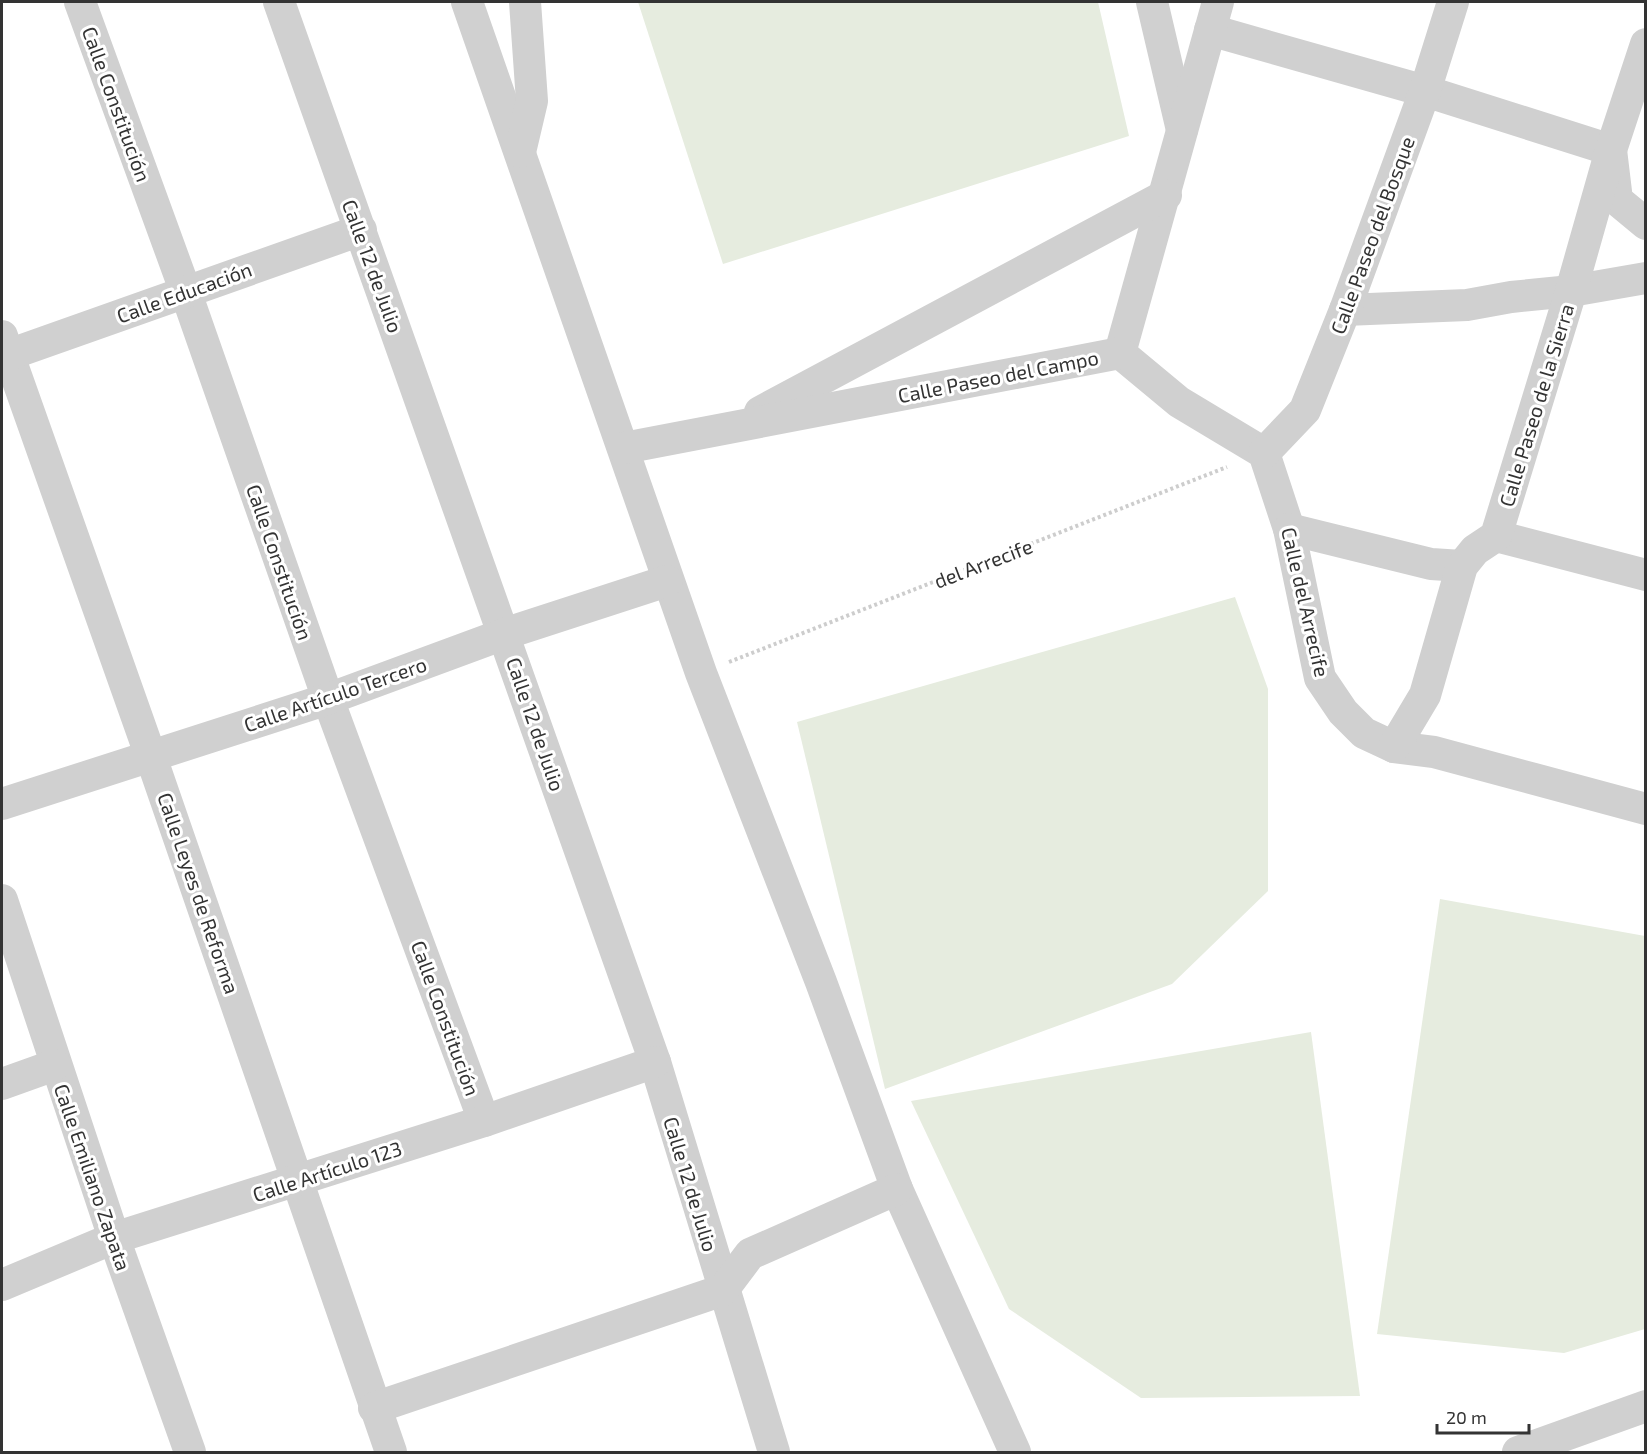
<svg xmlns="http://www.w3.org/2000/svg" width="1647" height="1454" font-family="'Exo 2',sans-serif">
	<rect width="100%" height="100%" fill="#fff"/>
	<g fill="#e6ecdf">
		<path d="M638 2H1098L1129 136 723 264Z"/>
		<path d="M1235 597 1268 689V891L1172 984 885 1089 797 722Z"/>
		<path d="M1440 899 1645 936V1329L1564 1353 1377 1334Z"/>
		<path d="M1311 1032 1360 1396 1141 1398 1009 1309 911 1101Z"/>
	</g>
	<g fill="none" stroke-linecap="round" stroke-linejoin="round">
		<path stroke="#cdcdcd" stroke-width="4" stroke-dasharray="3 3" stroke-linecap="butt" d="M729 662 1227 467"/>
		<g stroke="#d0d0d0" stroke-width="32">
			<path d="M80 2 185 290 328 699 484 1121"/>
			<path d="M279 2 655 1062 774 1452"/>
			<path d="M467 2 701 673 821 982 897 1189 1015 1452"/>
			<path d="M1152 2 1182 130"/>
			<path d="M1210 30 1425 91 1611 150 1617 200 1646 224"/>
			<path d="M520 152 532 101 525 2"/>
			<path d="M1345 310 1467 305 1511 297 1571 291 1646 278"/>
			<path d="M2 336 151 757 391 1452"/>
			<path d="M1120 353 1179 402 1264 453 1289 529 1320 678 1343 712 1364 733 1394 747 1434 752 1646 809"/>
			<path d="M1120 353 1218 2"/>
			<path d="M8 355 361 230"/>
			<path d="M760 412 1166 195"/>
			<path d="M624 448 1120 353"/>
			<path d="M1264 453 1305 410 1345 310 1425 91 1453 2"/>
			<path d="M1289 529 1431 564 1462 566"/>
			<path d="M1496 536 1646 575"/>
			<path d="M1394 747 1425 695 1462 566 1475 550 1496 536 1571 291 1611 150 1646 44"/>
			<path d="M2 804 328 699 504 634 667 581"/>
			<path d="M2 900 114 1238 190 1452"/>
			<path d="M2 1084 55 1065"/>
			<path d="M2 1285 114 1238 484 1121 655 1062"/>
			<path d="M374 1408 723 1290 750 1254 897 1189"/>
			<path d="M1518 1452 1646 1406"/>
		</g>
	</g>
	<g text-anchor="middle" dominant-baseline="central" stroke-width="6" stroke-linejoin="round" paint-order="stroke">
		<g font-size="20" fill="#333" stroke="#fff">
			<text transform="translate(117 104) rotate(70)">Calle Constitución</text>
			<text transform="translate(1372 235) rotate(-70)">Calle Paseo del Bosque</text>
			<text transform="translate(373 266) rotate(70)">Calle 12 de Julio</text>
			<text transform="translate(184 292) rotate(-20)">Calle Educación</text>
			<text transform="translate(998 376) rotate(-11)">Calle Paseo del Campo</text>
			<text transform="translate(1536 405) rotate(-73)">Calle Paseo de la Sierra</text>
			<text transform="translate(280 562) rotate(71)">Calle Constitución</text>
			<text transform="translate(983 563) rotate(-21)">del Arrecife</text>
			<text transform="translate(1306 602) rotate(77)">Calle del Arrecife</text>
			<text transform="translate(335 694) rotate(-19)">Calle Artículo Tercero</text>
			<text transform="translate(536 724) rotate(71)">Calle 12 de Julio</text>
			<text transform="translate(199 893) rotate(71)">Calle Leyes de Reforma</text>
			<text transform="translate(446 1018) rotate(70)">Calle Constitución</text>
			<text transform="translate(327 1171) rotate(-18)">Calle Artículo 123</text>
			<text transform="translate(93 1177) rotate(71)">Calle Emiliano Zapata</text>
			<text transform="translate(691 1184) rotate(73)">Calle 12 de Julio</text>
		</g>
	</g>
	<rect width="1647" height="1454" fill="none" stroke="#333333" stroke-width="6"/>
	<path d="M1437 1424v9h92v-9" fill="none" stroke="#333333" stroke-width="3"/>
	<text x="1446" y="1424" font-size="18" fill="#333333" stroke="#ffffff" stroke-width="4.5" paint-order="stroke">20 m</text>
</svg>
